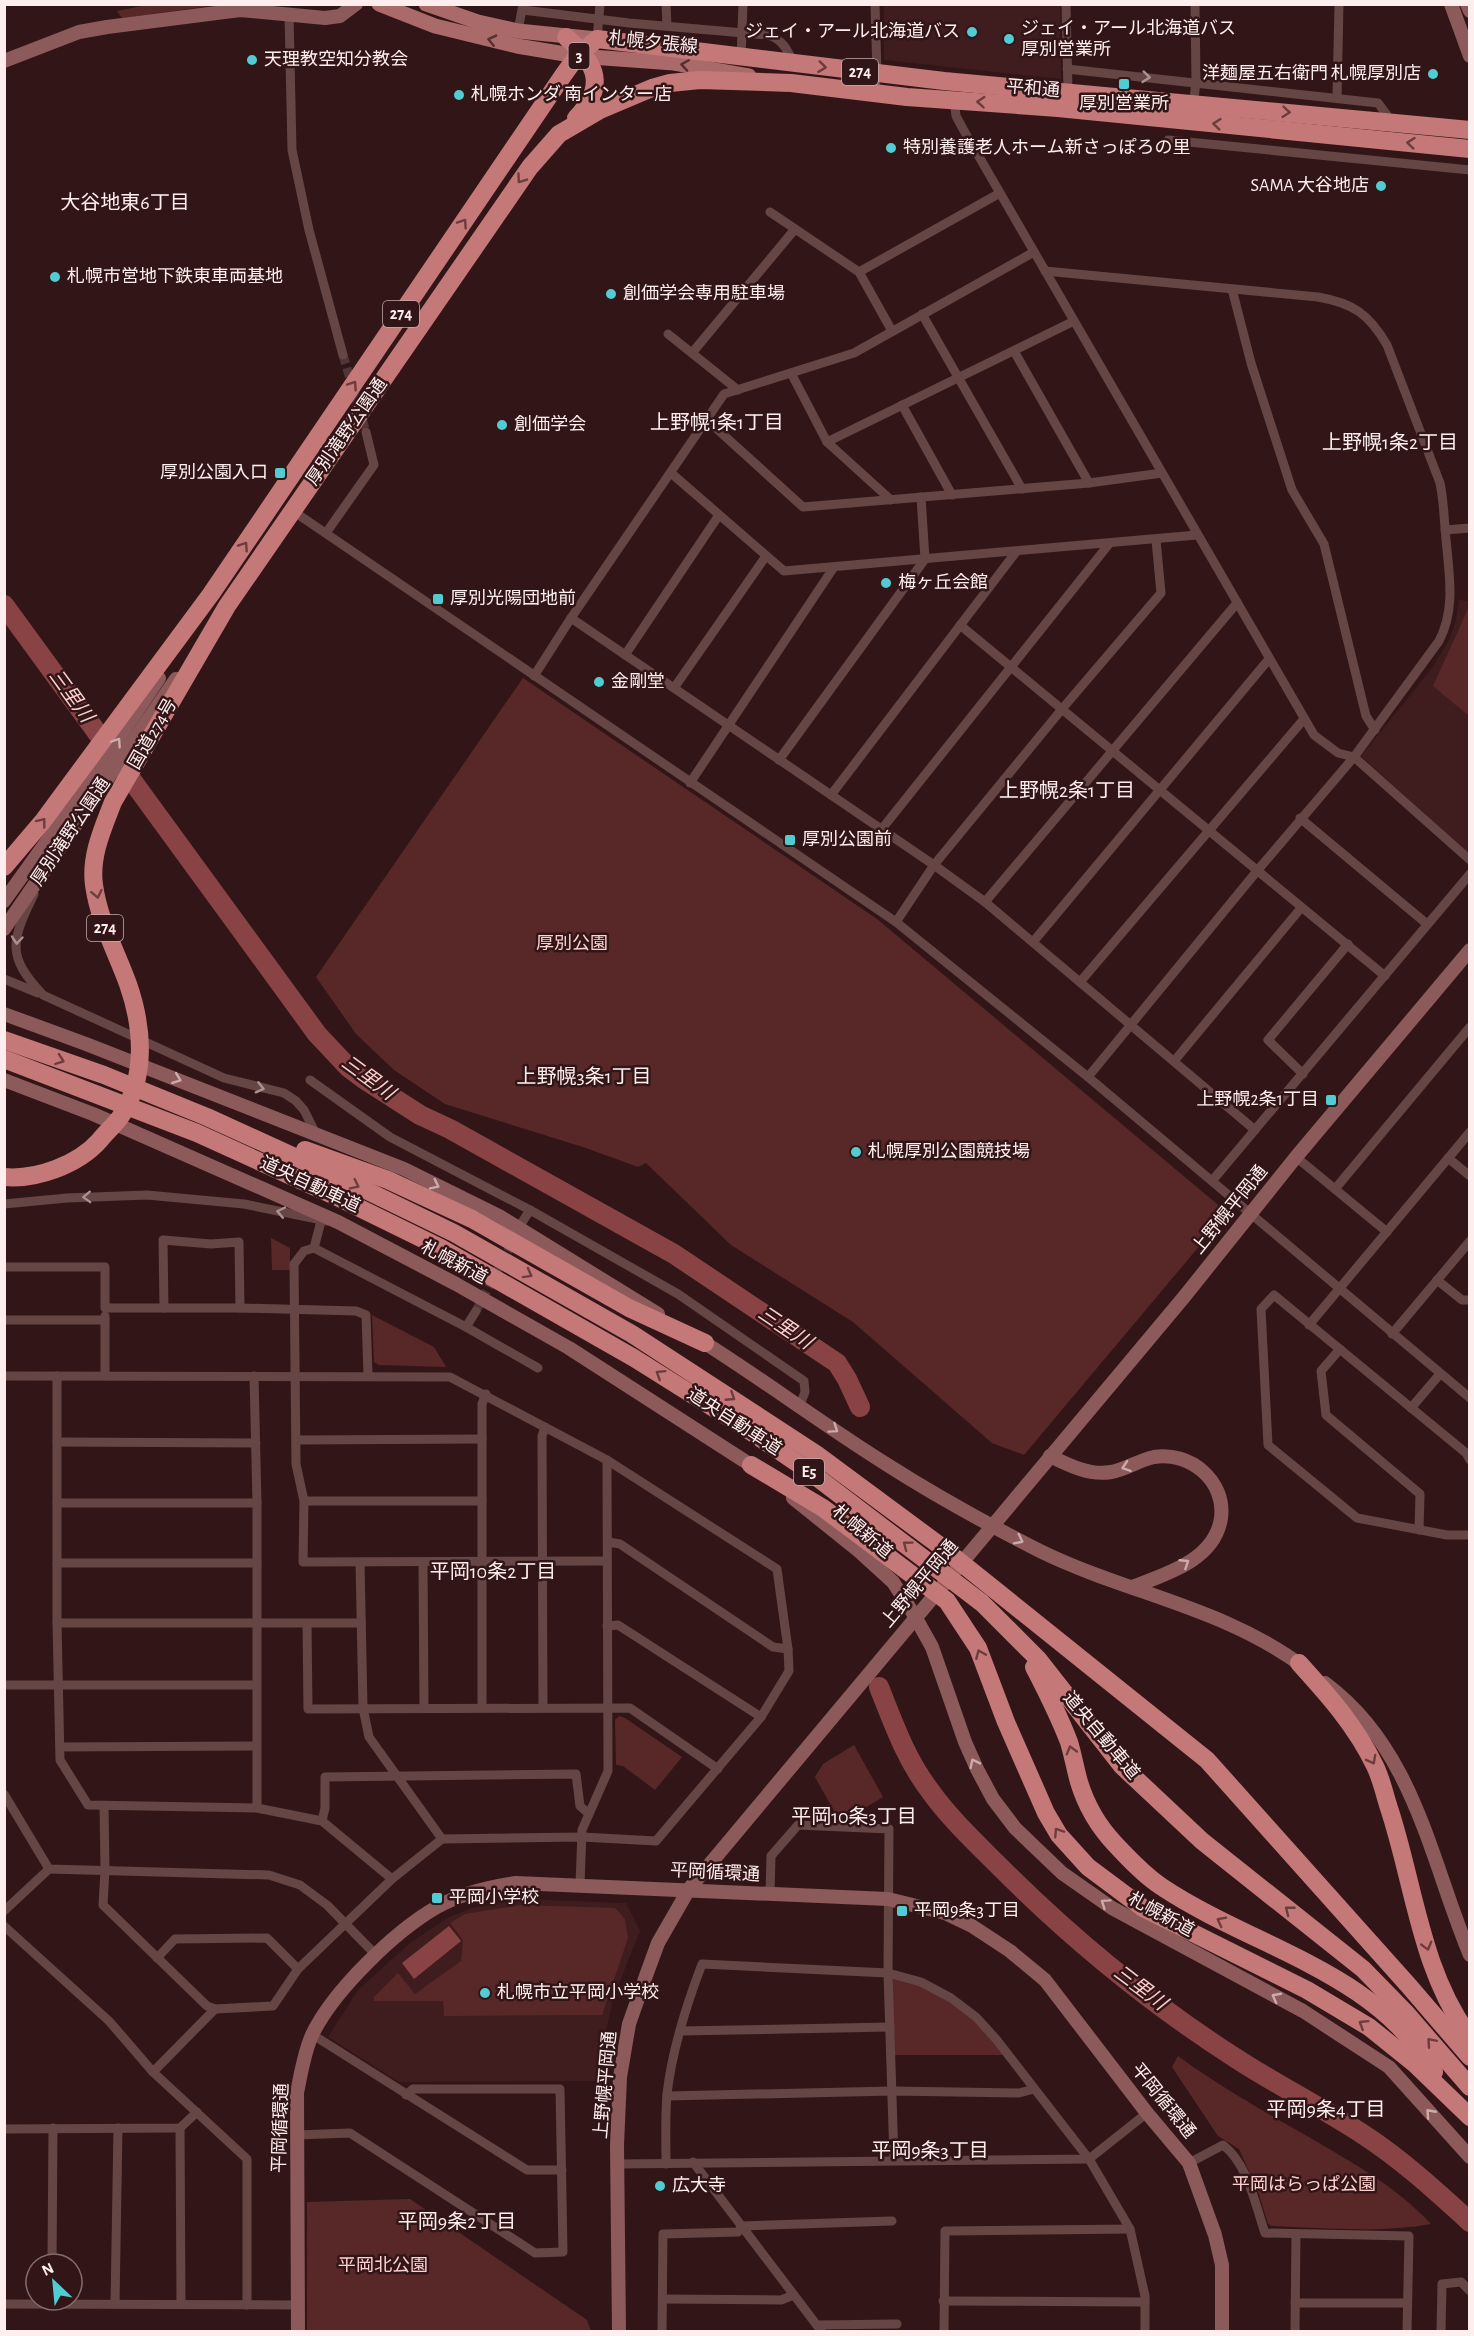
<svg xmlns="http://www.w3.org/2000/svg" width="1474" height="2336" font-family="'Alegreya Sans','Noto Sans JP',sans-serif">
	<rect width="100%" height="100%" fill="#321617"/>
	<g fill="#3f1c1d">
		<path d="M884 5H1060L1061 79 884 60Z"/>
		<path d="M1459 600 1469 601V854L1361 756 1432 668 1449 640 1456 620Z"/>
		<path d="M520 1899 626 1903 640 1931 614 1996 600 2057 598 2081 399 2082 328 2037 358 1990 410 1943 449 1917 472 1908Z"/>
	</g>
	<g fill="#582829">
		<path d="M147 5H218L122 18 117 11Z"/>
		<path d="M1468 609 1470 610 1469 716 1433 686Z"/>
		<path d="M523 678 877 919 1223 1209 1222 1219 1024 1455 992 1443 853 1322 731 1245 646 1163 638 1167 586 1148 445 1104 394 1070 356 1034 316 977Z"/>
		<path d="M271 1238 290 1248V1270H272Z"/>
		<path d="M372 1315 434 1347 446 1367 379 1365 374 1362Z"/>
		<path d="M619 1716 625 1718 682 1757 655 1790 623 1766 616 1765 615 1720Z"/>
		<path d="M854 1745 883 1797 850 1817 837 1816 815 1777 823 1764Z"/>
		<path d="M521 1905 615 1908 625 1919 628 1938 602 2015 444 2016 443 2001H374V1997L398 1973 415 1994 461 1961 463 1940 450 1923 465 1914Z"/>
		<path d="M888 1973 951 1998 1008 2055H891Z"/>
		<path d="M1178 2056C1219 2086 1263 2111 1307 2136 1351 2162 1396 2186 1431 2224 1385 2233 1321 2228 1272 2226L1268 2224 1258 2191 1239 2149 1218 2136 1172 2067Z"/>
		<path d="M410 2199 587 2320 591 2331H307V2202Z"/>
	</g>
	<path fill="#8a4345" d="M449 1926 461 1941 414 1979 402 1963Z"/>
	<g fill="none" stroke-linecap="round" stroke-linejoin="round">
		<g stroke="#8a4345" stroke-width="20">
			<path d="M4 605 317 1034 348 1067 364 1079 420 1115 450 1129 674 1254 837 1363 847 1379 860 1407"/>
			<path d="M879 1687C893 1722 905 1757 928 1788 949 1818 976 1843 1001 1868 1073 1940 1151 2004 1237 2059 1277 2085 1321 2107 1361 2133 1400 2158 1435 2190 1470 2222"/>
		</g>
		<g stroke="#513637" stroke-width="9" stroke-dasharray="9 4.5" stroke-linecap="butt">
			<path d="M343 355 366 432"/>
			<path d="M476 1311 514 1239"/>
		</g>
		<g stroke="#654645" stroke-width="9">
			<path d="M666 4 667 26"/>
			<path d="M1066 4 1068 92"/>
			<path d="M523 10 629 23 768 35C782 39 788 50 793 63"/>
			<path d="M289 14 292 150 309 230 343 355"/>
			<path d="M518 31 523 4"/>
			<path d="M597 39 600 4"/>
			<path d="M741 58 743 4"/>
			<path d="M1067 69 1378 103 1392 122"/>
			<path d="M874 92 877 74 875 4"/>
			<path d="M1337 97 1339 4"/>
			<path d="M954 99 956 116 963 129 1314 735 1338 753 1354 757 1470 860"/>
			<path d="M1193 107 1196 82 1195 4"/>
			<path d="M1168 140 1470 170"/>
			<path d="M770 212 859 272 892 331"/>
			<path d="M1045 271 1318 297C1353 303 1369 314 1387 345L1440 483C1444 502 1444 520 1446 539 1449 574 1456 609 1439 641L1354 757 1257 871 1088 1077"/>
			<path d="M859 272 1000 193"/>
			<path d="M1232 289 1251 363 1292 490 1324 544 1366 716 1375 730"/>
			<path d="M922 314 1022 489"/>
			<path d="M668 334 738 390"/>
			<path d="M1014 351 1089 483"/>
			<path d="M692 353 795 229"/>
			<path d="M791 373 827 442 891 500"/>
			<path d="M902 405 952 495"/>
			<path d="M707 420 803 507 1089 483 1162 473"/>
			<path d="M827 442 1074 321"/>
			<path d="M671 473 784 571 1197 535"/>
			<path d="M293 511 896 922 1088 1077 1470 1398"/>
			<path d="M1445 530 1470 528"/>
			<path d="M326 533 374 465 366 432"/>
			<path d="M571 618 934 865 985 902 1255 1130"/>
			<path d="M960 625 1385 976"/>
			<path d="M625 655 719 515"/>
			<path d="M534 676 571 618 724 394 854 353 1034 252"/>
			<path d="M674 688 766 556"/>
			<path d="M779 760 925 559 921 497"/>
			<path d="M690 783 834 567"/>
			<path d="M831 795 1016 552"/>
			<path d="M1300 818 1427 924"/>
			<path d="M881 830 1109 544"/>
			<path d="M34 894C12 940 5 955 43 995L224 1078 284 1093 296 1101 304 1110 315 1132"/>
			<path d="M985 902 1237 603"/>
			<path d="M896 922 934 865 1062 709 1161 593 1156 540"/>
			<path d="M1033 942 1269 659"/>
			<path d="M4 979 38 993"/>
			<path d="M1080 982 1304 719"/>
			<path d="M1175 1060 1301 908"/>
			<path d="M1303 1074 1268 1040 1348 944"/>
			<path d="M310 1080 390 1137 530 1210"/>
			<path d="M1296 1157 1387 1232"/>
			<path d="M1448 1158 1470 1176"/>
			<path d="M1212 1181 1470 874"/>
			<path d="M1335 1189 1470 1027"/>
			<path d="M4 1204 67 1198 147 1195 244 1204 327 1221"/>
			<path d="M321 1221 314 1248 304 1251 294 1264 296 1464 304 1501 303 1562 607 1561"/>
			<path d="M521 1224 530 1210 678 1294 804 1381 805 1392 800 1405"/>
			<path d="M314 1248 466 1327 538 1368"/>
			<path d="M4 1267H105V1308H240L356 1311 366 1315 368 1375"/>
			<path d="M1437 1280 1462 1300H1470"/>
			<path d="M164 1308 163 1240 211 1244 239 1242 240 1308"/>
			<path d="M4 1320H105"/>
			<path d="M1309 1325 1470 1132"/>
			<path d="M466 1327 476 1311"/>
			<path d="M1392 1334 1470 1241"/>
			<path d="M1340 1349 1321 1371 1326 1415 1420 1494 1419 1530"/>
			<path d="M4 1376 450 1377 607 1460 608 1771 582 1830 580 1885"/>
			<path d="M57 1376V1623L60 1760 88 1805 257 1808 322 1821 392 1879"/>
			<path d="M105 1376V1316"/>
			<path d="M254 1376 257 1503V1808"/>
			<path d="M1411 1408 1440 1374"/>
			<path d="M296 1440 482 1439"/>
			<path d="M57 1442 256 1443"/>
			<path d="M1470 1460 1466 1453 1274 1295 1261 1309 1268 1445 1357 1518 1447 1535H1470"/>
			<path d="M304 1501H482"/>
			<path d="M57 1503H257"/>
			<path d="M608 1542 620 1544 773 1647 788 1649"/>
			<path d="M360 1562 363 1708 369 1737 442 1839"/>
			<path d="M423 1562 424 1708"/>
			<path d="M57 1563H257"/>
			<path d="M57 1623H361"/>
			<path d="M307 1624 308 1709 630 1708 718 1769"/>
			<path d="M607 1626 618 1625 761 1717"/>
			<path d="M4 1685H256"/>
			<path d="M482 1708V1404L486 1394"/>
			<path d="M543 1708 542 1436 545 1427"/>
			<path d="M60 1747 256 1746"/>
			<path d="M4 1794 49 1869 269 1875 300 1885 327 1905 377 1956"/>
			<path d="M104 1806 105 1870 103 1905 207 2006 215 2009 273 2006 298 1969 392 1879 442 1839 582 1837 656 1841 761 1717 789 1671 788 1649 777 1569 607 1460"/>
			<path d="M322 1821 325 1808V1777L576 1774 580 1806 589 1814"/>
			<path d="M770 1894 771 1856 798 1825 889 1829 888 1973 894 2159"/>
			<path d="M4 1911 49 1869"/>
			<path d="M4 1926 109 2021 153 2072 247 2159V2305"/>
			<path d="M157 1958 175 1939 267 1938 298 1969"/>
			<path d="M680 2031 890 2027"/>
			<path d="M313 2035 527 2170H562"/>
			<path d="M153 2072 215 2009"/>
			<path d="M667 2096 892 2091 1019 2093 1034 2089"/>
			<path d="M180 2128 181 2304"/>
			<path d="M4 2129 180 2128 197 2112"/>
			<path d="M297 2135 350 2133 535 2253 563 2252 560 2089H413L406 2095"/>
			<path d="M693 2162 822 2332"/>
			<path d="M1189 2163 1223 2145C1248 2164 1255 2204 1265 2233L1409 2236 1407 2332"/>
			<path d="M618 2164 1089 2159 1147 2113"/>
			<path d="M666 2164C666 2141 665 2117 667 2094 672 2050 686 2006 702 1964L888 1973 921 1982 951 1998 976 2017 996 2039 1089 2159 1130 2229 1145 2296V2332"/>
			<path d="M52 2264 53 2128"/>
			<path d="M663 2299 781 2300 794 2295"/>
			<path d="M943 2301 1145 2302"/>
			<path d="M1295 2303H1407"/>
			<path d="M4 2304 298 2305"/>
			<path d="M115 2304 118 2128"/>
			<path d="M817 2325 897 2324"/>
			<path d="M662 2332 663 2234 738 2232 742 2226 892 2221"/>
			<path d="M944 2332 945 2231 1130 2229"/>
			<path d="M1295 2332 1296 2234"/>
			<path d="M1441 2332 1442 2284 1461 2282 1470 2291"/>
		</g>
		<g stroke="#8c5a5a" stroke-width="14">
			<path d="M1451 4 1470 56"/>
			<path d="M1467 4 1470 11"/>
			<path d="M4 61 79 32 107 27 240 10 325 18 340 16 356 4"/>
			<path d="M4 901 91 780 159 678"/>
			<path d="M4 929 176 679"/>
			<path d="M4 1014 86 1044 404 1169 499 1216 658 1314"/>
			<path d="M4 1080 93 1114 338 1222 456 1284 569 1348 757 1469"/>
			<path d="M697 1338C761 1378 822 1424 886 1464 936 1496 987 1524 1040 1551 1128 1594 1224 1607 1305 1668"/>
			<path d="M1050 1456C1068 1465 1090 1476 1111 1472 1125 1470 1139 1460 1154 1457 1190 1451 1226 1481 1221 1518 1215 1560 1166 1574 1132 1587"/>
			<path d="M793 1498 859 1551 893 1582 913 1613 932 1647 965 1742 977 1769 993 1799 1015 1828 1062 1873 1112 1908 1303 2011 1389 2067 1470 2157"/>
			<path d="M1325 1683C1414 1749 1430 1859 1470 1955"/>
			<path d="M298 2332 297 2093C301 2073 304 2053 312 2035 333 1991 395 1931 437 1907 462 1893 489 1887 516 1883L888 1899 945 1913 972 1926 1010 1951 1045 1980 1147 2113 1189 2163 1215 2235 1222 2265V2332"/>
			<path d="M619 2332 617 2145 620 2077 629 2024 647 1973 658 1943 689 1889 1184 1297 1296 1157 1470 950"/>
		</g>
		<g stroke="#a96a69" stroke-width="15">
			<path d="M379 4 435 26 517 46 577 56 674 63 749 76"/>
			<path d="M426 4 478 22 518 31 597 39"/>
		</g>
		<g stroke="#c57878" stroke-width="18">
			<path d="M566 37C597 63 607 87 576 118"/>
			<path d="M4 867 43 821 211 594 562 77 577 56 597 39 944 81 1470 130"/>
			<path d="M4 1040 104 1075 207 1117 345 1180 454 1233 632 1334 816 1454 939 1545 1207 1760 1409 1986 1470 2057"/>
			<path d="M4 1059 197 1133 335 1196 441 1248 634 1358 747 1429 806 1469 982 1603 1038 1659 1122 1766 1202 1841 1363 1969 1405 2012 1470 2087"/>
			<path d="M305 1150 388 1180 472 1219 629 1308 705 1343"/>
			<path d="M4 1177C36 1180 78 1165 100 1140 106 1132 115 1125 121 1116 147 1077 143 1027 128 984 116 951 99 921 94 885 90 856 103 828 113 802L227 606 530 167 559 134 600 110 652 88 670 83 700 80 791 83 907 97 1058 108 1470 149"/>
			<path d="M751 1465 823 1508 947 1601 978 1648 1006 1722 1046 1813 1059 1835 1088 1867 1143 1908 1307 1990 1369 2027 1415 2064 1470 2117"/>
			<path d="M1299 1663C1328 1695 1356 1726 1375 1766 1381 1778 1384 1792 1388 1805 1414 1882 1420 1970 1470 2037"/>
			<path d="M1034 1667C1047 1692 1059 1716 1069 1742 1073 1755 1075 1768 1079 1782 1086 1805 1099 1827 1115 1844 1129 1859 1145 1876 1162 1887 1252 1947 1377 1972 1434 2072"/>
		</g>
	</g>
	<defs><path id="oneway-chevron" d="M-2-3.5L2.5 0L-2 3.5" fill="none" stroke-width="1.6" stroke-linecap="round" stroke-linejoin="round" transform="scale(1.5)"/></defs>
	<g stroke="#562f30">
		<use href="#oneway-chevron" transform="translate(492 40) rotate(-167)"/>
		<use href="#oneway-chevron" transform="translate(685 65) rotate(-171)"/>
	</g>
	<g stroke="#6d3d3e">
		<use href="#oneway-chevron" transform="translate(822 67) rotate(7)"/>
		<use href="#oneway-chevron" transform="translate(981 102) rotate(-176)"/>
		<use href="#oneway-chevron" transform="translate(1286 112) rotate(5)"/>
		<use href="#oneway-chevron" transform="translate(1217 124) rotate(-174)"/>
		<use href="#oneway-chevron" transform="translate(1411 143) rotate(-174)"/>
		<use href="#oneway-chevron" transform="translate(521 179) rotate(125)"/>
		<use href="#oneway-chevron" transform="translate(463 223) rotate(-56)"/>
		<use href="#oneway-chevron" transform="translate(353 385) rotate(-56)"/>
		<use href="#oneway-chevron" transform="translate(244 546) rotate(-56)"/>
		<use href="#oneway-chevron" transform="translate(42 822) rotate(-52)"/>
		<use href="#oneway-chevron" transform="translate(97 894) rotate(78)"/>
		<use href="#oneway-chevron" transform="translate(60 1060) rotate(20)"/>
		<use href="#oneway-chevron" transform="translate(355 1185) rotate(26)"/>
		<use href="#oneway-chevron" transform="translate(528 1274) rotate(29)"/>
		<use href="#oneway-chevron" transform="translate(660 1374) rotate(-148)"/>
		<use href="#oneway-chevron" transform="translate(731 1397) rotate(33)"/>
		<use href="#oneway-chevron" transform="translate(907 1545) rotate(-143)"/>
		<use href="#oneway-chevron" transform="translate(980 1654) rotate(-113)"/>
		<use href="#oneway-chevron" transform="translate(1071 1750) rotate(-106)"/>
		<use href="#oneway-chevron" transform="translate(1372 1760) rotate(62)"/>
		<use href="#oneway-chevron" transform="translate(1058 1832) rotate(-123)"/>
		<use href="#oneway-chevron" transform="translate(1289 1910) rotate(-142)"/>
		<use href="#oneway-chevron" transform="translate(1221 1921) rotate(-153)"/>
		<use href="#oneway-chevron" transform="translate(1427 1946) rotate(74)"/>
		<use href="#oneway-chevron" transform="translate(1363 2024) rotate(-148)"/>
		<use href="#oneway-chevron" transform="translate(1431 2042) rotate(-131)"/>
	</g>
	<g stroke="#aa9291">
		<use href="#oneway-chevron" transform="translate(1146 77) rotate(6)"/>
		<use href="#oneway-chevron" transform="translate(17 940) rotate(95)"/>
		<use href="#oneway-chevron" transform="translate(260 1088) rotate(14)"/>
		<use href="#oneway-chevron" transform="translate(87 1197) rotate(178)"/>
		<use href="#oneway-chevron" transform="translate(281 1212) rotate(-168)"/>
	</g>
	<g stroke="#cbabab">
		<use href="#oneway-chevron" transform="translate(117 742) rotate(-56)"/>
		<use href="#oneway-chevron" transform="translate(177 1079) rotate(21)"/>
		<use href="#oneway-chevron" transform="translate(435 1185) rotate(26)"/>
		<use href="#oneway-chevron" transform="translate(834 1429) rotate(34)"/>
		<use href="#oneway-chevron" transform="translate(1126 1467) rotate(161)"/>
		<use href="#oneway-chevron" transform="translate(1019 1540) rotate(27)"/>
		<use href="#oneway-chevron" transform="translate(1185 1563) rotate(-33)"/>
		<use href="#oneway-chevron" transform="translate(974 1763) rotate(-116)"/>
		<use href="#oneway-chevron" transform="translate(1105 1903) rotate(-145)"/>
		<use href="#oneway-chevron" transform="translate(1276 1997) rotate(-152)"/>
		<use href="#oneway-chevron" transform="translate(1430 2113) rotate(-132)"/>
	</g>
	<g fill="#51ccd2" stroke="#321617" stroke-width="2">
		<circle cx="972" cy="32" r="6"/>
		<circle cx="1009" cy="39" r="6"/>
		<circle cx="252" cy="60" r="6"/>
		<circle cx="1433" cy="74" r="6"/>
		<rect x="1118" y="78" width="12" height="12" rx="3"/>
		<circle cx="459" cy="95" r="6"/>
		<circle cx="891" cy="148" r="6"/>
		<circle cx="1381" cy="186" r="6"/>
		<circle cx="55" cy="277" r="6"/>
		<circle cx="611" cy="294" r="6"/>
		<circle cx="502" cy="425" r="6"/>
		<rect x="274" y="467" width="12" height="12" rx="3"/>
		<circle cx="886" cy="583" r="6"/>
		<rect x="432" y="593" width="12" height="12" rx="3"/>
		<circle cx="599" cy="682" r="6"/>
		<rect x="784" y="834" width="12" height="12" rx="3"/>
		<rect x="1325" y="1094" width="12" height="12" rx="3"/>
		<circle cx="856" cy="1152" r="6"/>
		<rect x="431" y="1892" width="12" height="12" rx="3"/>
		<rect x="896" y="1905" width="12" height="12" rx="3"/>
		<circle cx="485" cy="1993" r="6"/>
		<circle cx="660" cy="2186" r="6"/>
	</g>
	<g text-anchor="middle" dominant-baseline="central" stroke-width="5" stroke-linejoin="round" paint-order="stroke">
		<g fill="#321617" stroke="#c1adad" stroke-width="1.5">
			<rect x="568.5" y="43" width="21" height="26" rx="4.5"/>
			<rect x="842" y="59" width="36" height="26" rx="4.5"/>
			<rect x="383" y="301" width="36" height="26" rx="4.5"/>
			<rect x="87" y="915" width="36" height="26" rx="4.5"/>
			<rect x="794" y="1459" width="30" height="26" rx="4.5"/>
		</g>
		<g font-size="16" font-weight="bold" fill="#feeeed">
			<text x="579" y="56">3</text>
			<text x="860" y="72">274</text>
			<text x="401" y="314">274</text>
			<text x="105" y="928">274</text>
			<text x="809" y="1472">E5</text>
		</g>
		<g font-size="18" fill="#feeeed" stroke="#321617" text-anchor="start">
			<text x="1021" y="29">ジェイ・アール北海道バス<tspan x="1021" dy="21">厚別営業所</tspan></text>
			<text x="960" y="32" text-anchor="end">ジェイ・アール北海道バス</text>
			<text x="264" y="60">天理教空知分教会</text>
			<text x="1421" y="74" text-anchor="end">洋麺屋五右衛門 札幌厚別店</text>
			<text x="471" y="95">札幌ホンダ 南インター店</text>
			<text x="1124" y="104" text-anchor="middle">厚別営業所</text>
			<text x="903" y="148">特別養護老人ホーム新さっぽろの里</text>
			<text x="1369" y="186" text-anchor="end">SAMA 大谷地店</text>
			<text x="67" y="277">札幌市営地下鉄東車両基地</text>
			<text x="623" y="294">創価学会専用駐車場</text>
			<text x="514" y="425">創価学会</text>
			<text x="268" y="473" text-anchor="end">厚別公園入口</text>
			<text x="898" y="583">梅ヶ丘会館</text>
			<text x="450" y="599">厚別光陽団地前</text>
			<text x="611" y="682">金剛堂</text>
			<text x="802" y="840">厚別公園前</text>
			<text x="1319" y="1100" text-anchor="end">上野幌2条1丁目</text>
			<text x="868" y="1152">札幌厚別公園競技場</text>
			<text x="449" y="1898">平岡小学校</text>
			<text x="914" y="1911">平岡9条3丁目</text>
			<text x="497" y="1993">札幌市立平岡小学校</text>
			<text x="672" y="2186">広大寺</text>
		</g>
		<g font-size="18" fill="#feeeed" stroke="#321617">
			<text transform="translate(653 43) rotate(6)">札幌夕張線</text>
			<text transform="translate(1033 89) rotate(5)">平和通</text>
			<text transform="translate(347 432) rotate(-55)">厚別滝野公園通</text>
			<text transform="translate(153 734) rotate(-60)">国道274号</text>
			<text transform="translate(71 832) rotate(-56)">厚別滝野公園通</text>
			<text transform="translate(310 1185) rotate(25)">道央自動車道</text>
			<text transform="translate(1230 1210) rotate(-51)">上野幌平岡通</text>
			<text transform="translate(454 1263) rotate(28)">札幌新道</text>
			<text transform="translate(734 1422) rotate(33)">道央自動車道</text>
			<text transform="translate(862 1532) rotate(40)">札幌新道</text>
			<text transform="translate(920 1584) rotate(-50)">上野幌平岡通</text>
			<text transform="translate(1101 1736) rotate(50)">道央自動車道</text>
			<text transform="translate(715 1873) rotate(3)">平岡循環通</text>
			<text transform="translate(1161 1915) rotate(29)">札幌新道</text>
			<text transform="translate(606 2085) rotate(-85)">上野幌平岡通</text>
			<text transform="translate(1163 2101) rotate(51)">平岡循環通</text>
			<text transform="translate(281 2128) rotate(-88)">平岡循環通</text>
		</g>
		<g font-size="18" fill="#ffd2d1" stroke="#321617">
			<text x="572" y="944">厚別公園</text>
			<text x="1304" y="2185">平岡はらっぱ公園</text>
			<text x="383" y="2266">平岡北公園</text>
		</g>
		<g font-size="20" fill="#feeeed" stroke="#321617">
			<text x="125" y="203">大谷地東6丁目</text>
			<text x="717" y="423">上野幌1条1丁目</text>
			<text x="1390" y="443">上野幌1条2丁目</text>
			<text x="1067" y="791">上野幌2条1丁目</text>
			<text x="584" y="1077">上野幌3条1丁目</text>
			<text x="493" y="1572">平岡10条2丁目</text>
			<text x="854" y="1817">平岡10条3丁目</text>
			<text x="1326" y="2110">平岡9条4丁目</text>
			<text x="930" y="2151">平岡9条3丁目</text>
			<text x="457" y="2222">平岡9条2丁目</text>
		</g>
		<g font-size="20" font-style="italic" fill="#fccfce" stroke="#321617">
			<text transform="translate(71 696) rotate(54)">三里川</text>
			<text transform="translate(368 1078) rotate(36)">三里川</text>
			<text transform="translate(785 1328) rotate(34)">三里川</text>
			<text transform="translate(1140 1988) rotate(37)">三里川</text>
		</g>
	</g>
	<rect width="1474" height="2336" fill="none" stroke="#feeeed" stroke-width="12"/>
	<g transform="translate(54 2282) rotate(334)"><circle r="28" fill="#321617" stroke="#846c6d" stroke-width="1.5"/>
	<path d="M0-4.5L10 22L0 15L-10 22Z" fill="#51ccd2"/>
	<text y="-9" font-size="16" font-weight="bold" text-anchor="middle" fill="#feeeed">N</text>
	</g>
</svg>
